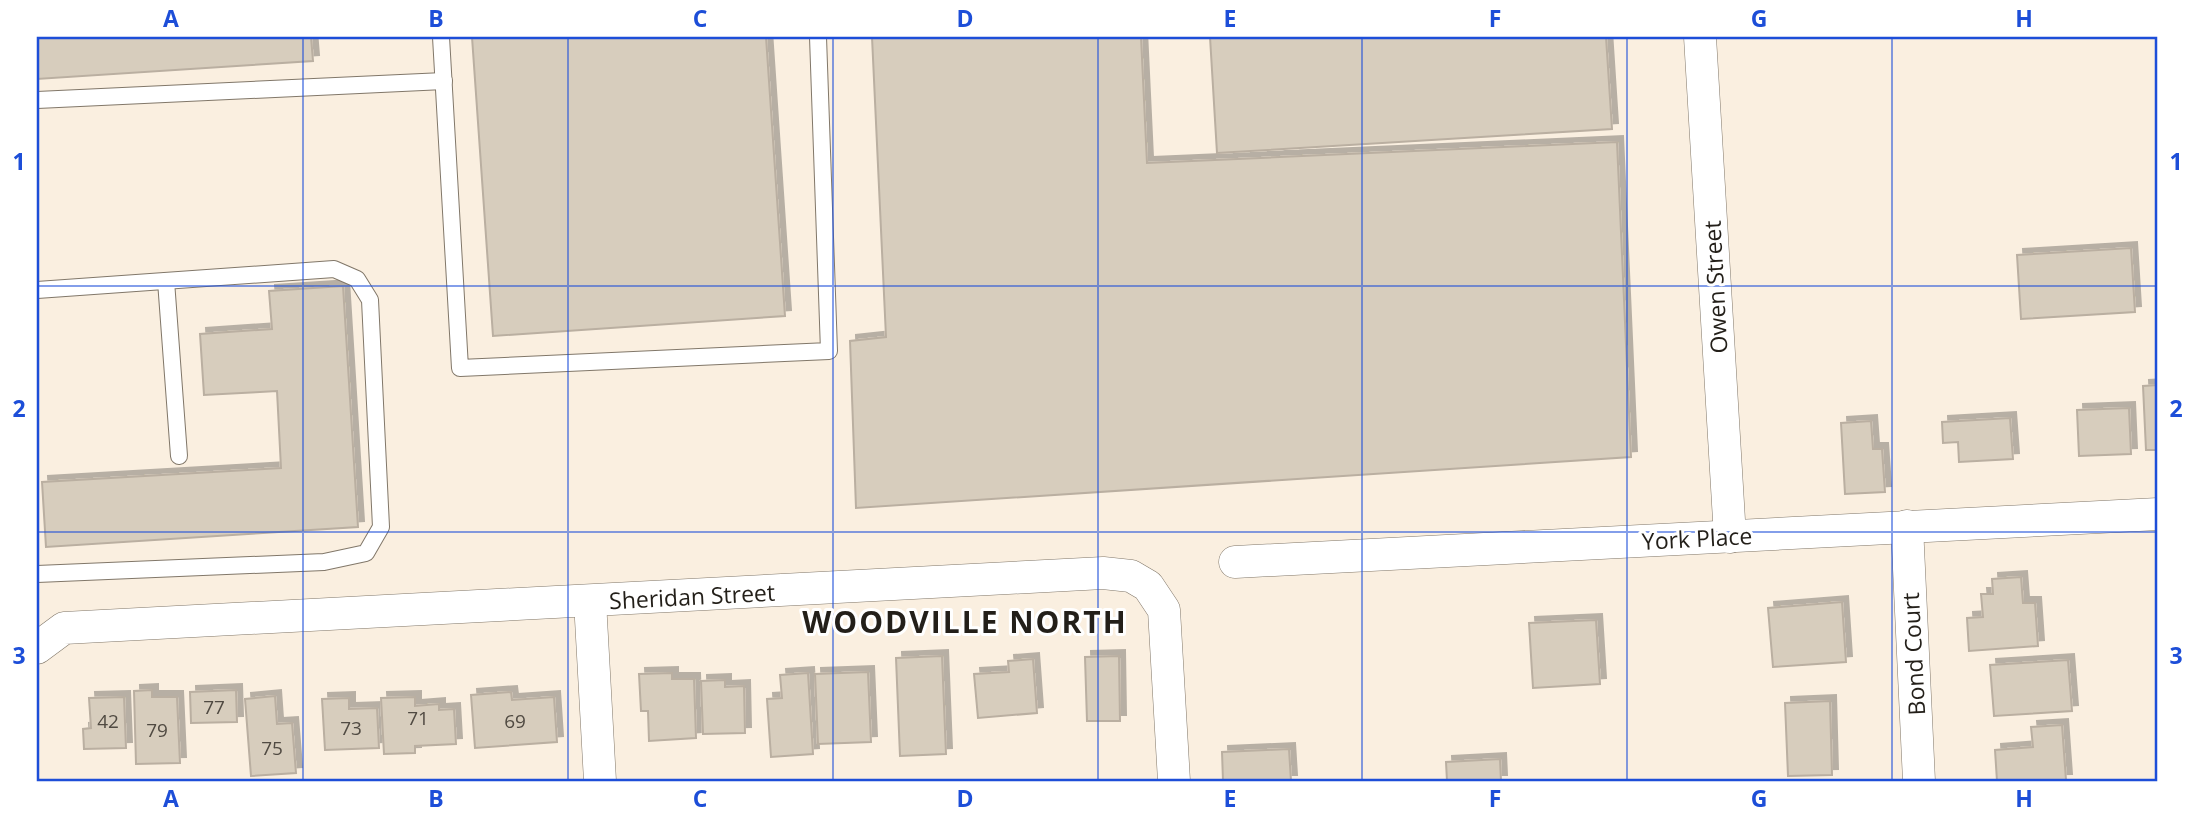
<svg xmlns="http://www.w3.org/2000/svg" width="2195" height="818" font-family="'Open Sans',sans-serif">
	<defs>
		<filter id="shadow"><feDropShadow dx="6" dy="-6" stdDeviation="0" flood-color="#0004"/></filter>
	</defs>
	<rect width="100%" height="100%" fill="#faefe0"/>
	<g fill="#d7cdbd" stroke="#baafa1" stroke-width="2" filter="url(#shadow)">
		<path d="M37 37H311L313 61 37 79Z"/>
		<path d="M472 37H766L785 316 493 336Z"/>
		<path d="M872 37H1141L1147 163 1617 142 1631 457 856 508 850 341 886 337Z"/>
		<path d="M1210 37H1606L1612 129 1217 153Z"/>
		<path d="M2131 248 2135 312 2021 319 2017 255Z"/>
		<path d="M343 286 358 527 46 547 42 482 281 468 277 391 204 395 200 334 272 329 269 291Z"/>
		<path d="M2158 385V450H2146L2143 386Z"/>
		<path d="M2129 408 2131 454 2079 456 2077 410Z"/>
		<path d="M2010 418 2013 459 1959 462 1958 442 1943 443 1942 422Z"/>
		<path d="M1871 421 1873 449H1882L1885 492 1845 494 1841 423Z"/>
		<path d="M2021 577 2023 603H2035L2038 646 1969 651 1967 618 1983 617 1981 594H1993L1992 579Z"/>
		<path d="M1842 602 1846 662 1773 667 1768 608Z"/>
		<path d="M1596 620 1600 684 1533 688 1529 623Z"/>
		<path d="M942 656 946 754 900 756 896 658Z"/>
		<path d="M1119 656 1120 721H1087L1085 657Z"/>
		<path d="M1033 659 1037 713 978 718 974 674 1009 672 1008 661Z"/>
		<path d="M2068 660 2072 711 1994 716 1990 665Z"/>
		<path d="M868 672 871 742 818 744 815 674Z"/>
		<path d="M672 673V679H694L696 738 649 741 648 711H641L639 674Z"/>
		<path d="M808 673 813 754 771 757 767 699 782 698 780 675Z"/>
		<path d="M725 680V687L744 686 745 733 703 734 701 681Z"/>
		<path d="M152 690V697H177L180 763 136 764 134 691Z"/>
		<path d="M236 690 237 722 191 723 190 692Z"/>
		<path d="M511 692 512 700 554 697 557 742 475 748 471 695Z"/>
		<path d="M275 696 277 724 292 723 296 773 251 776 245 699Z"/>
		<path d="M124 697 126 748 84 749 83 729 91 728 89 698Z"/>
		<path d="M415 697V706L439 704V710L454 709 456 744 415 746V753L384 754 381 698Z"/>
		<path d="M349 698V709L377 708 379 748 325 750 322 699Z"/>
		<path d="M1830 701 1832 775 1788 776 1785 703Z"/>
		<path d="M2062 725 2066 780 1997 781 1995 750 2033 747 2031 727Z"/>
		<path d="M1289 749 1291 781H1223L1222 752Z"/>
		<path d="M1500 759 1501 781H1447L1446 762Z"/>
	</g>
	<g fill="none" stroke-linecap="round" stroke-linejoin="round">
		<g stroke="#817769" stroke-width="18">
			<g id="lane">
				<path d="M441 37 460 368 829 351 818 37"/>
				<path d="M37 100 444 81"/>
				<path d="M166 281 179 456"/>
				<path d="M37 290 334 269 357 279 370 300 381 527 366 553 324 562 37 574"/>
			</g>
		</g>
		<g stroke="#817769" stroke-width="33">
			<g id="street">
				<path d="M1700 37 1730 537"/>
				<path d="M1907 526 1919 781"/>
				<path d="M1235 562 2158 514"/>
				<path d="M590 601 600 781"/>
				<path d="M37 648 64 628 1103 573 1131 576 1148 586 1164 610 1174 781"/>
			</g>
		</g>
		<use href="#lane" stroke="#fff" stroke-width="16"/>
		<use href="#street" stroke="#fff" stroke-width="32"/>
	</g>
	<path fill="none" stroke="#1d4ed8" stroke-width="2" stroke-opacity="0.55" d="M303 37V781M568 37V781M833 37V781M1098 37V781M1362 37V781M1627 37V781M1892 37V781M37 286H2158M37 532H2158"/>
	<g text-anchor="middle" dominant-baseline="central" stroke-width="6" stroke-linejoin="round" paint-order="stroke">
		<g font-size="19" fill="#504a42">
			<text x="214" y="707">77</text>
			<text x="418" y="718">71</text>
			<text x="108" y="721">42</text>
			<text x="515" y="721">69</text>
			<text x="351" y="728">73</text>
			<text x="157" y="730">79</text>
			<text x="272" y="748">75</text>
		</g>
		<g font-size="23" fill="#231f19" stroke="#fff">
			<text transform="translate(1715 287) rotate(-93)">Owen Street</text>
			<text transform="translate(1697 538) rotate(-3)">York Place</text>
			<text transform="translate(692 596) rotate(-3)">Sheridan Street</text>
			<text transform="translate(1913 654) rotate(-93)">Bond Court</text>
		</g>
		<g font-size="30" font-weight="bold" letter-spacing="2" fill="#231f19" stroke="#fff">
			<text x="965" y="621">WOODVILLE NORTH</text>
		</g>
	</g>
	<rect width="2195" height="818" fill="none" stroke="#ffffff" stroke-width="77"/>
	<rect x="38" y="38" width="2118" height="742" fill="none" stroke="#1d4ed8" stroke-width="2.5"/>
	<g font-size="23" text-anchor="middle" font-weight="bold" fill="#1d4ed8">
		<text x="171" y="27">A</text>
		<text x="436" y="27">B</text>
		<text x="700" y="27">C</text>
		<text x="965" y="27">D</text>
		<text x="1230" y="27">E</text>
		<text x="1495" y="27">F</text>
		<text x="1759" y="27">G</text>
		<text x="2024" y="27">H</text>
		<text x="19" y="170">1</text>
		<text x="2176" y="170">1</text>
		<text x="19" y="417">2</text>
		<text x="2176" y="417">2</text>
		<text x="19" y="664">3</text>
		<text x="2176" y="664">3</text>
		<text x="171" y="807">A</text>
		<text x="436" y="807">B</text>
		<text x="700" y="807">C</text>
		<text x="965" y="807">D</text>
		<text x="1230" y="807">E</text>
		<text x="1495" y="807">F</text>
		<text x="1759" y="807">G</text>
		<text x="2024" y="807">H</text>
	</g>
</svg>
